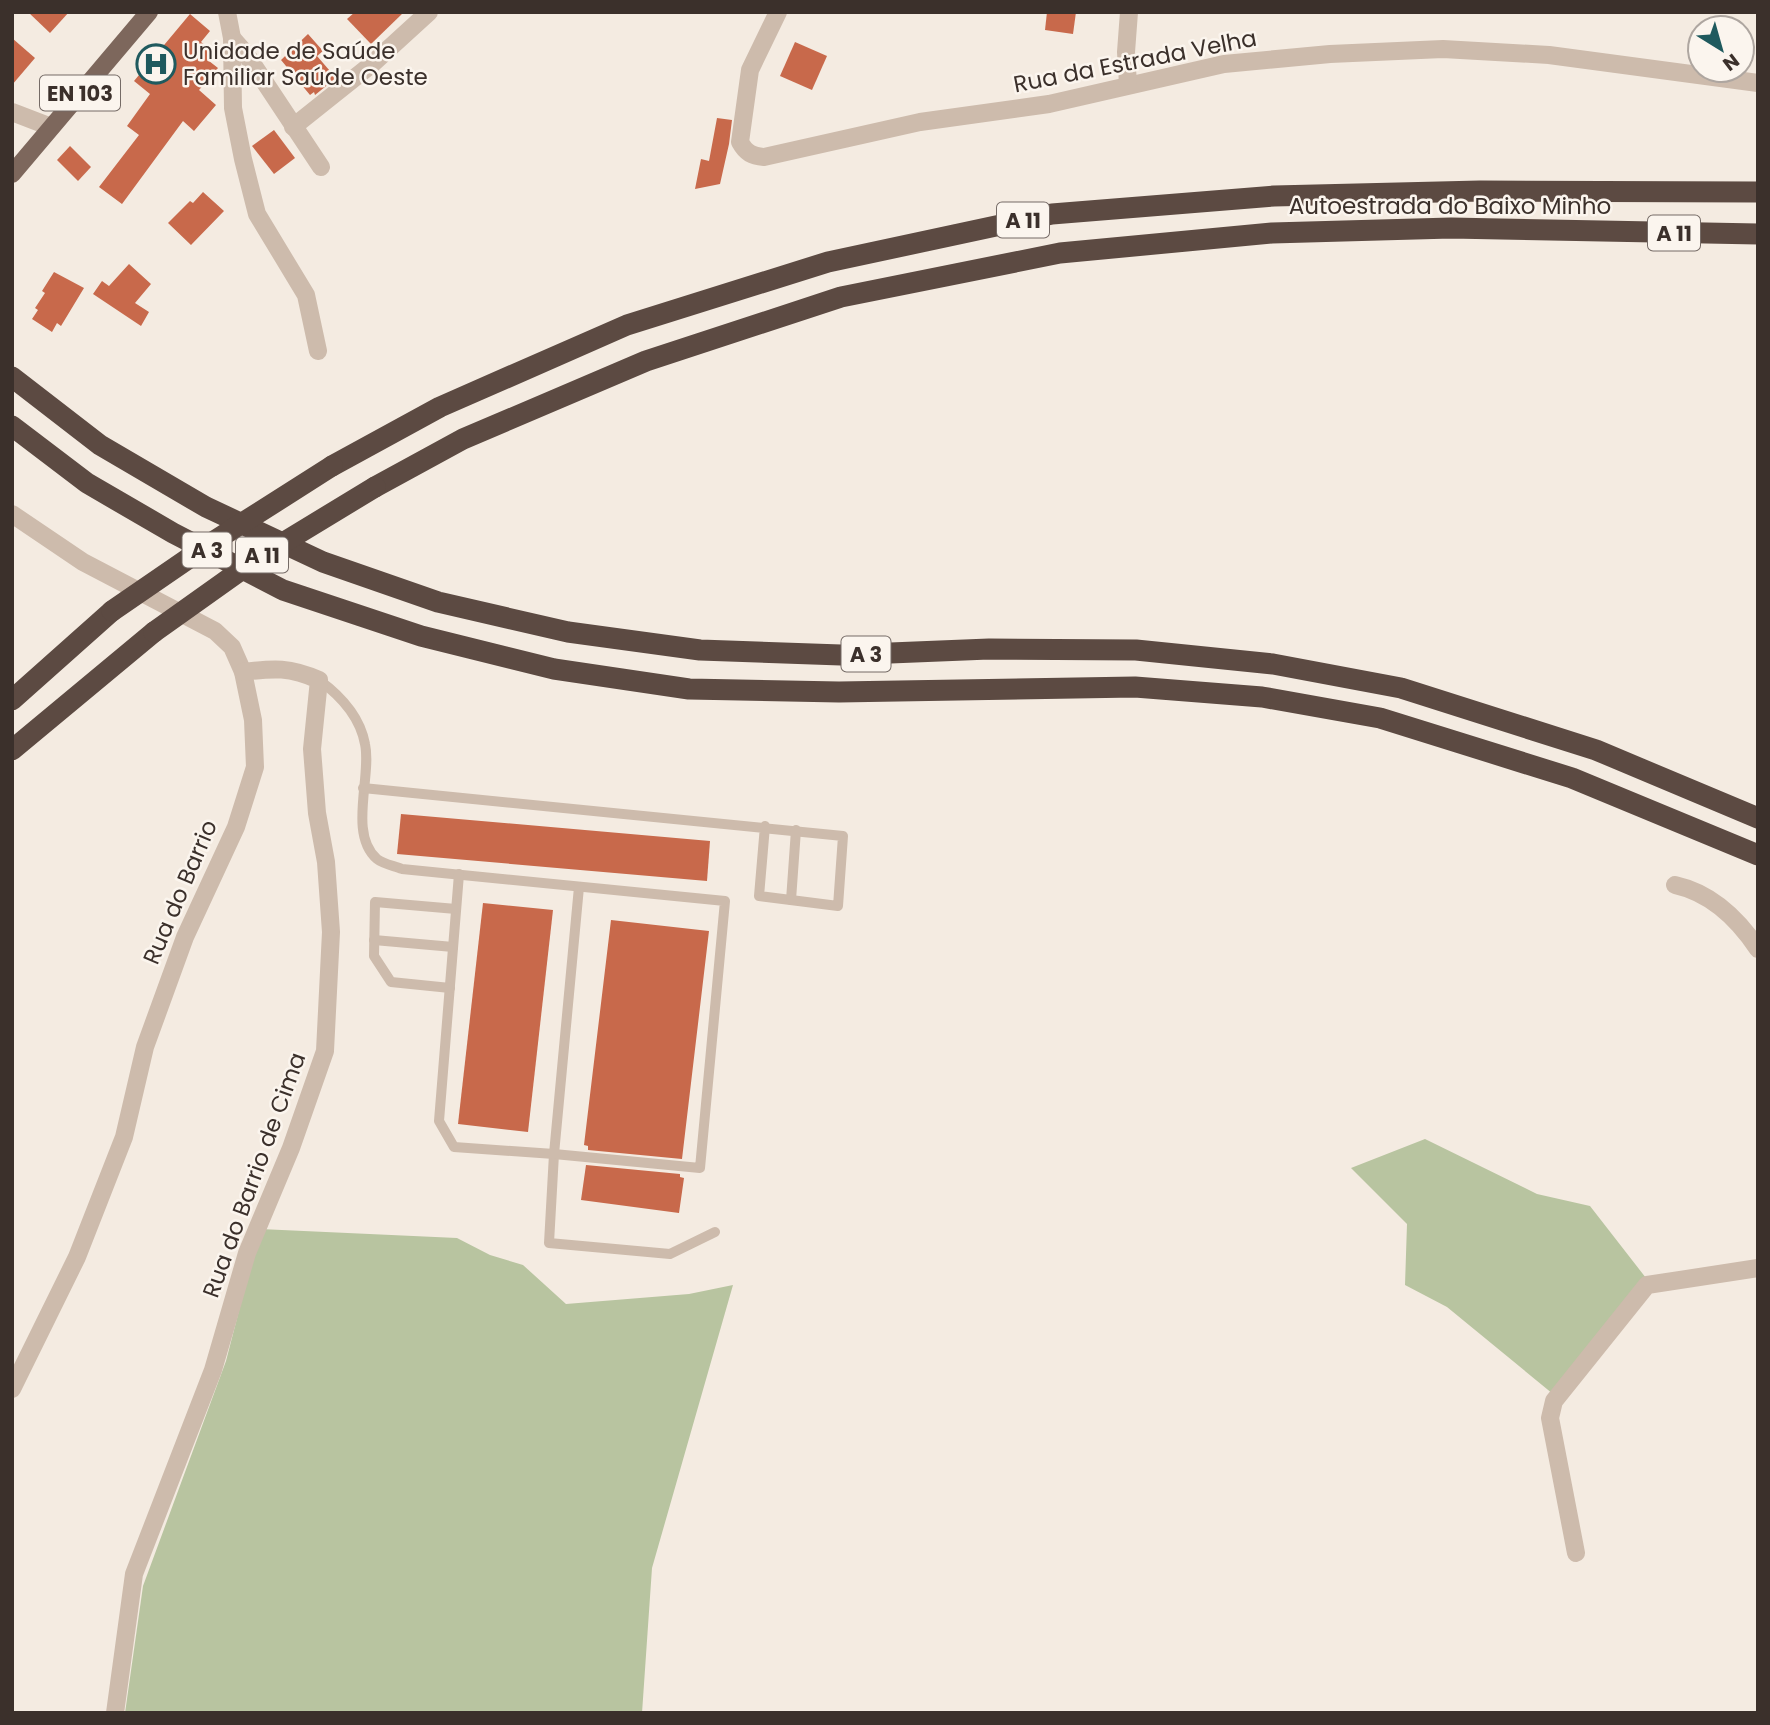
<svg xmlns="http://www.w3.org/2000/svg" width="1770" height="1725" font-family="Poppins,sans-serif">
	<rect width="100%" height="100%" fill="#f4ebe1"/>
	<g fill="#b8c4a0">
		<path d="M1425 1139 1537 1194 1590 1206 1646 1278 1553 1394 1447 1307 1405 1285 1407 1224 1351 1168Z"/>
		<path d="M260 1229 457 1238 490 1255 523 1265 566 1304 689 1294 733 1285 652 1568 642 1713H125L143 1586 226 1361Z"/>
	</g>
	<g fill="#c8694b">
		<path d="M28 12H69L50 33Z"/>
		<path d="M355 12H404L371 44 347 19Z"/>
		<path d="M1047 12H1076L1073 34 1045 30Z"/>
		<path d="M190 14 210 31 201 42 216 54 209 61 218 68 199 90 216 105 194 131 183 121 122 204 99 187 139 135 127 126 150 94 134 81Z"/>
		<path d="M308 34 323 51 317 56 336 78 315 95 314 92 310 95 281 60Z"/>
		<path d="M12 38 35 58 12 85Z"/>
		<path d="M795 42 827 56 812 90 780 76Z"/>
		<path d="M717 118 732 120 729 144 720 184 695 189 701 159 709 161Z"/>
		<path d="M274 130 295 158 274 174 252 146Z"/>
		<path d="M70 146 91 167 78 181 57 160Z"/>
		<path d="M203 192 224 211 191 245 168 223 190 201 193 203Z"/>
		<path d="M129 264 151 284 135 303 149 312 141 326 93 294 102 281 109 286Z"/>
		<path d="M54 272 84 288 61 326 57 323 52 332 32 319 38 310 35 308 45 293 42 291Z"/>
		<path d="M401 814 710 841 707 881 397 854Z"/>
		<path d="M483 903 553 910 528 1132 458 1124Z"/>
		<path d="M611 920 709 931 682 1159 588 1150V1146L584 1145Z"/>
		<path d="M586 1165 680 1174V1177L684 1178 679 1213 581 1200Z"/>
	</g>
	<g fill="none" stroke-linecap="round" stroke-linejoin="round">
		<g stroke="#cdbbac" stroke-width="10">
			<path d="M319 680C341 696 360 717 365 744 372 776 348 834 377 859 383 864 395 866 402 869L725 901 700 1168 554 1154 549 1243 670 1254 715 1232"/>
			<path d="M363 788 843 836 838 906 759 896 765 826"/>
			<path d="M459 874 439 1121 454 1147 554 1154 579 887"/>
			<path d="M791 900 796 830"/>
			<path d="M374 940 453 947"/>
			<path d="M450 988 391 982 374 956 375 902 456 909"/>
		</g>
		<g stroke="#cdbbac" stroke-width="18">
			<path d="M227 12 232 38 233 108 243 159 257 214 306 295 318 351"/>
			<path d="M778 12 750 70 740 142C746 153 752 156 764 157L920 122 1049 104 1224 64 1330 54 1443 49 1549 55 1758 83"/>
			<path d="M232 38 246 54 321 167"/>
			<path d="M1128 84 1126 52 1129 12"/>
			<path d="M12 112 51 127"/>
			<path d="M293 127 372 64 429 12"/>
			<path d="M12 514 83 562 215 631 232 647 243 672 253 720 255 767 236 827 185 937 145 1047 124 1137 77 1257 12 1389"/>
			<path d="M1675 885C1711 893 1738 919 1758 949"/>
			<path d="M1576 1553 1550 1418 1554 1401 1647 1285 1758 1268"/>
			<path d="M115 1713 134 1574 213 1370 247 1253 291 1148 325 1051 331 932 326 862 317 813 312 749 319 680C290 667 274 668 243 672"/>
		</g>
		<path stroke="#7d675c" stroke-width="18" d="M12 174 149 12"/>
		<g stroke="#5c4a42" stroke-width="21">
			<path d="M12 377 100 445 206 507 323 562 438 602 568 632 700 650 841 655 989 649 1136 650 1273 664 1401 688 1596 750 1758 818"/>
			<path d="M12 426 87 483 173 533 283 590 421 636 554 669 689 689 839 692 1135 687 1262 697 1380 718 1572 778 1758 855"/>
			<path d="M332 466 440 407 627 325 828 262 1052 214 1274 196 1480 191 1758 192"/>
			<path d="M375 487 463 439 646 361 841 297 1060 253 1272 233 1451 228 1758 234"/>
			<path d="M12 700 112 611"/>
			<path d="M12 750 154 632"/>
		</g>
		<g stroke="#5c4a42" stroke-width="21">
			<path d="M112 611 211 543 332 466"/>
			<path d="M154 632 258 558 375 487"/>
		</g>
	</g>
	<defs>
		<g id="hospital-ring" transform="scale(2.0125)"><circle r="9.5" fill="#fbf5ee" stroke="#1f5a5e" stroke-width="1.5"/><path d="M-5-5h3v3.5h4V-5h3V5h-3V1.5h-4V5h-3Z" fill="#1f5a5e"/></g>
	</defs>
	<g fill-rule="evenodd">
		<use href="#hospital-ring" x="156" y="64"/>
	</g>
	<g text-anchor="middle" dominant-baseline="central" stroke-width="5" stroke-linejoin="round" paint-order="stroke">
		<g fill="#fbf5ee" stroke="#756b66" stroke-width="2">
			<rect x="40" y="75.5" width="80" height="35" rx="5"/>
			<rect x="997" y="202.5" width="52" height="35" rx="5"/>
			<rect x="1648" y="215.5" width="52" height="35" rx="5"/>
			<rect x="182.5" y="532.5" width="49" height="35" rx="5"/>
			<rect x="236" y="537.5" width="52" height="35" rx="5"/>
			<rect x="841.5" y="636.5" width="49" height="35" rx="5"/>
		</g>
		<g font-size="21" font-weight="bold" fill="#3b302b">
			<text x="80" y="93">EN 103</text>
			<text x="1023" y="220">A 11</text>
			<text x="1674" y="233">A 11</text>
			<text x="207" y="550">A 3</text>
			<text x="262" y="555">A 11</text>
			<text x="866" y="654">A 3</text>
		</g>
		<g font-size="23" fill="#3b302b" stroke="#fbf5ee" text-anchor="start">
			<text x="183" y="51">Unidade de Saúde<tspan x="183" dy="26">Familiar Saúde Oeste</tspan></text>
		</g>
		<g font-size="23" fill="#3b302b" stroke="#fbf5ee">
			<text transform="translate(1135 61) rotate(-11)">Rua da Estrada Velha</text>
			<text x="1450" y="206">Autoestrada do Baixo Minho</text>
			<text transform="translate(180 892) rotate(-67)">Rua do Barrio</text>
			<text transform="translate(254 1175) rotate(-70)">Rua do Barrio de Cima</text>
		</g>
	</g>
	<rect width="1770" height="1725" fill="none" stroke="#3b302b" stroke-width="28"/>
	<g transform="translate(1721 49) rotate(143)"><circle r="33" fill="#fbf5ee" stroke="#aea6a0" stroke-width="2"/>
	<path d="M0-5L12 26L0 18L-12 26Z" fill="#1f5a5e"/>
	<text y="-10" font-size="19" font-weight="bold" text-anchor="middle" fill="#3b302b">N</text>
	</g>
</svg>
